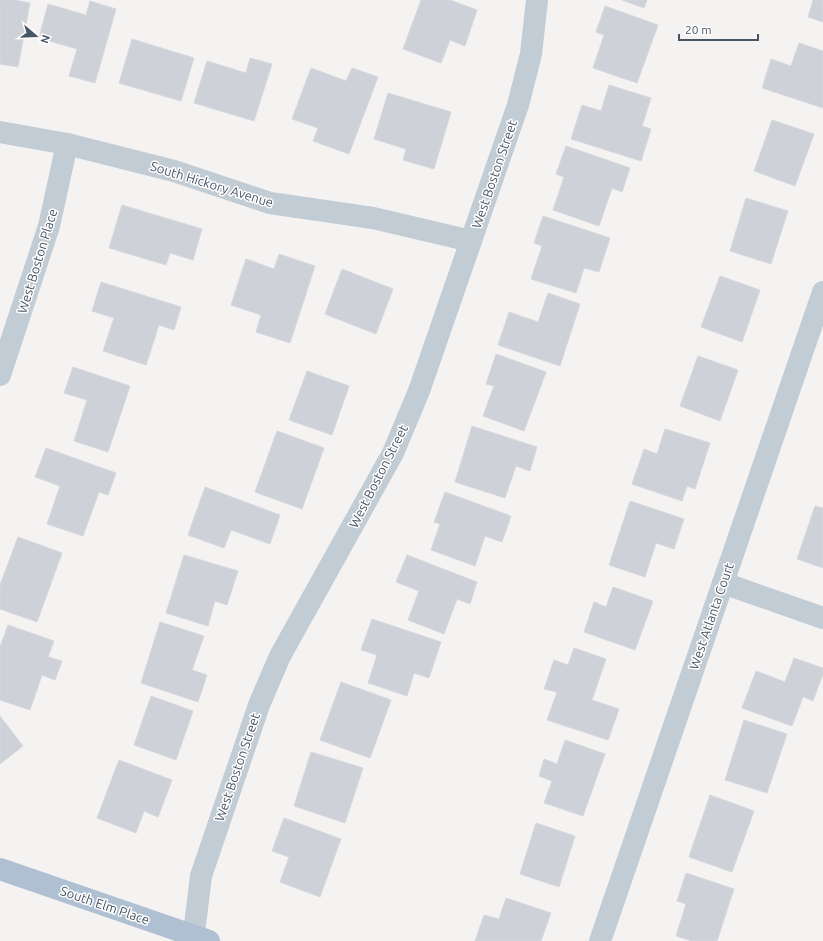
<svg xmlns="http://www.w3.org/2000/svg" width="823" height="941" font-family="Ubuntu,sans-serif">
	<rect width="100%" height="100%" fill="#f5f2f2"/>
	<g fill="#ced1d8" stroke="#d6d8de">
		<path d="M0 0H15L30 3 18 67 0 64Z"/>
		<path d="M421 0H450L477 10 465 46 450 40 441 63 403 49Z"/>
		<path d="M622 0H647L644 8Z"/>
		<path d="M813 0H823V22L808 17Z"/>
		<path d="M90 1 116 9 95 83 69 76 77 49 39 38 48 4 86 15Z"/>
		<path d="M605 6 658 25 637 83 593 68 604 35 596 32Z"/>
		<path d="M132 39 194 58 181 101 119 83Z"/>
		<path d="M799 43 823 51V108L762 88 771 59 791 66Z"/>
		<path d="M250 58 272 64 254 121 194 103 207 61 246 73Z"/>
		<path d="M311 68 346 81 352 68 378 77 349 154 313 141 318 128 292 119Z"/>
		<path d="M609 85 651 98 642 126 651 129 641 161 571 139 582 105 601 111Z"/>
		<path d="M388 93 451 112 434 169 403 160 406 149 374 139Z"/>
		<path d="M772 120 814 134 795 186 754 171Z"/>
		<path d="M566 146 630 168 622 192 612 188 599 226 553 210 564 177 556 174Z"/>
		<path d="M746 198 788 211 771 264 730 251Z"/>
		<path d="M122 205 202 229 193 260 170 253 166 265 109 248Z"/>
		<path d="M543 216 610 238 599 272 584 268 576 293 531 279 542 246 534 243Z"/>
		<path d="M279 254 315 266 290 343 256 332 261 315 231 305 246 259 274 269Z"/>
		<path d="M342 269 393 289 376 334 325 314Z"/>
		<path d="M720 276 760 290 742 342 701 327Z"/>
		<path d="M101 282 181 307 174 330 159 325 146 365 103 351 114 318 92 311Z"/>
		<path d="M548 293 580 304 560 366 498 345 509 312 538 322Z"/>
		<path d="M496 354 546 372 524 431 483 416 494 386 486 384Z"/>
		<path d="M698 356 738 370 720 421 680 406Z"/>
		<path d="M73 367 130 386 108 452 74 441 87 400 64 393Z"/>
		<path d="M307 371 349 386 332 435 289 420Z"/>
		<path d="M472 426 537 447 530 471 516 466 505 498 455 482Z"/>
		<path d="M665 429 710 443 695 489 687 486 682 501 632 484 644 449 657 454Z"/>
		<path d="M277 431 324 448 302 509 255 492Z"/>
		<path d="M46 448 116 473 108 495 99 492 83 536 47 524 60 486 35 477Z"/>
		<path d="M205 487 280 515 270 544 231 530 224 548 188 535Z"/>
		<path d="M445 492 511 516 502 542 485 536 475 566 431 550 440 524 434 522Z"/>
		<path d="M630 501 684 519 674 549 656 543 645 577 609 565Z"/>
		<path d="M815 506 823 508V568L797 559Z"/>
		<path d="M18 537 62 553 37 622 0 609V585Z"/>
		<path d="M184 555 238 571 227 605 215 601 208 626 166 613Z"/>
		<path d="M407 555 477 582 470 604 457 599 444 634 408 620 419 591 396 582Z"/>
		<path d="M613 587 653 601 635 650 584 632 594 602 606 607Z"/>
		<path d="M372 619 441 642 429 678 414 673 407 696 368 683 377 655 361 650Z"/>
		<path d="M160 622 204 636 192 670 207 675 198 702 141 683Z"/>
		<path d="M8 625 54 641 48 657 62 661 55 680 42 675 30 710 0 700V647Z"/>
		<path d="M574 648 606 659 592 700 619 709 608 740 547 720 557 692 544 689 554 660 568 665Z"/>
		<path d="M794 658 823 668V674L813 701 803 697 792 726 742 708 756 671 785 682Z"/>
		<path d="M341 682 391 700 370 758 320 740Z"/>
		<path d="M151 696 193 711 176 760 134 745Z"/>
		<path d="M0 716 23 746 0 764Z"/>
		<path d="M744 720 787 734 767 793 725 780Z"/>
		<path d="M565 740 605 754 583 816 544 803 552 781 539 776 544 759 557 764Z"/>
		<path d="M311 752 363 768 345 823 294 806Z"/>
		<path d="M119 760 172 780 158 817 144 811 136 833 97 818Z"/>
		<path d="M710 795 754 811 732 872 689 857Z"/>
		<path d="M284 818 341 839 320 897 280 882 289 857 272 851Z"/>
		<path d="M536 823 575 836 559 887 520 874Z"/>
		<path d="M686 873 734 889 717 941H692L676 936 686 904 677 901Z"/>
		<path d="M506 898 551 913 541 941H475L484 915 499 919Z"/>
	</g>
	<g fill="none" stroke-linecap="round" stroke-linejoin="round">
		<g stroke="#c2ccd5" stroke-width="22">
			<path d="M0 132 67 144 174 171 270 203 373 218 471 241"/>
			<path d="M0 375 49 226 67 144"/>
			<path d="M723 583 823 618"/>
			<path d="M193 941 201 876 259 705 280 656 393 453 419 391 518 105 531 54 537 0"/>
			<path d="M600 941 823 292"/>
		</g>
		<path stroke="#b0c0d3" stroke-width="22" d="M0 869 209 941"/>
	</g>
	<g text-anchor="middle" dominant-baseline="central" stroke-width="3" stroke-linejoin="round" paint-order="stroke">
		<g font-size="13" fill="#485563" stroke="#fff">
			<text transform="translate(494 174) rotate(-71)">West Boston Street</text>
			<text transform="translate(212 184) rotate(17)">South Hickory Avenue</text>
			<text transform="translate(37 261) rotate(-73)">West Boston Place</text>
			<text transform="translate(378 476) rotate(-63)">West Boston Street</text>
			<text transform="translate(711 616) rotate(-71)">West Atlanta Court</text>
			<text transform="translate(237 767) rotate(-71)">West Boston Street</text>
			<text transform="translate(105 905) rotate(19)">South Elm Place</text>
		</g>
	</g>
	<g transform="translate(36 36) rotate(109)" stroke="#ffffff" stroke-width="3" paint-order="stroke">
	<path d="M0-3L7 15L0 10L-7 15Z" fill="#485563"/>
	<text y="-6" font-size="11" font-weight="bold" text-anchor="middle" fill="#485563">N</text>
	</g>
	<path d="M679 34v6h79v-6" fill="none" stroke="#485563" stroke-width="2"/>
	<text x="685" y="34" font-size="12" fill="#485563" stroke="#ffffff" stroke-width="3" paint-order="stroke">20 m</text>
</svg>
